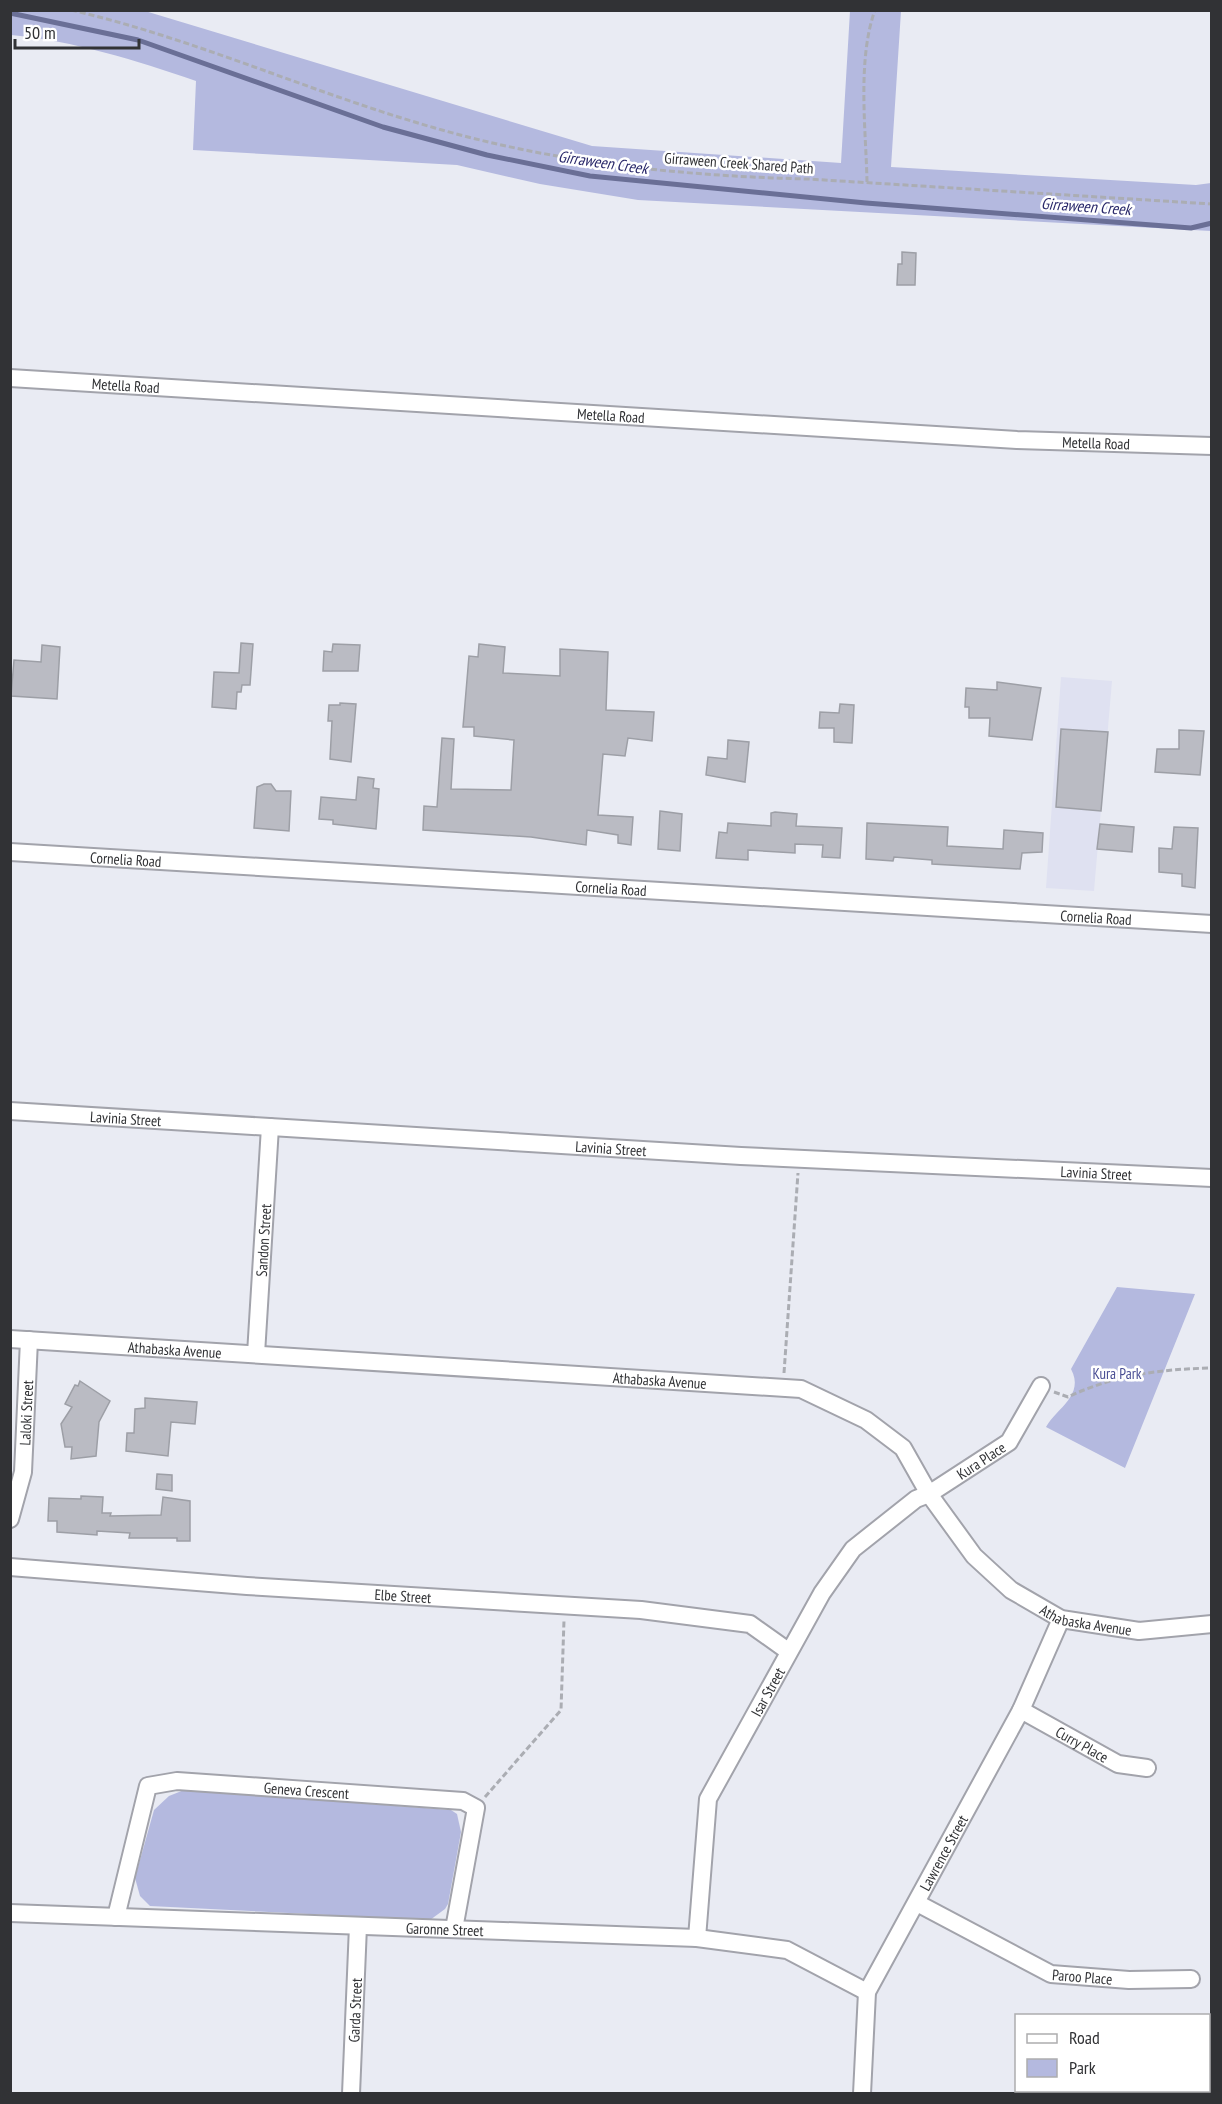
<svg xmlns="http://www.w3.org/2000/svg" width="1222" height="2104" font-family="'PT Sans Narrow',sans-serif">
	<rect width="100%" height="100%" fill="#e9ebf3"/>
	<path fill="#dfe1f1" d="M1061 677 1112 681 1094 891 1046 888Z"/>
	<g fill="#b4b9df">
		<path d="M11 10 145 11 592 146 841 163 850 11H901L891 167 1196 185 1211 183V231L638 200 540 184 457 165 193 150 196 81C135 60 74 41 11 35Z"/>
		<path d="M1117 1287 1195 1294 1125 1468 1046 1427C1057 1408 1085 1395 1071 1369Z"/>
		<path d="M184 1790 451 1810 457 1814 461 1832 448 1904 445 1909 430 1920 150 1906 140 1896 135 1878 154 1810 169 1796Z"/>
	</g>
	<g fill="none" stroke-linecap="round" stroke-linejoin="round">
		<path stroke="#6a6f96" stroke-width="5" d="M10 13 138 40 383 127 487 155 590 176 866 203 1191 228 1212 223"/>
	</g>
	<g fill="#babbc3" stroke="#9d9fa6" stroke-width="1.5">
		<path d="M902 252 916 253 915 285H897L898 264H902Z"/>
		<path d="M241 643 253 644 250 685H242L241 692H237L236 709 212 707 214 672 239 673Z"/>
		<path d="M333 644 360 645 358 671H323L324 651 332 652Z"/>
		<path d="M479 644 505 647 503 673 560 676V649L608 652 606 710 654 712 652 741 628 738 625 756 603 754 598 815 633 817 631 845 618 843V835L587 830 586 845 531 837 423 830 424 806 437 807 442 738 454 739 451 789 511 790 514 740 474 736V727H463L469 656 478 657Z"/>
		<path d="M42 645 60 647 57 699 11 696 14 660 41 662Z"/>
		<path d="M997 682 1041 688 1032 740 989 736 990 718H969V707H965L966 688 997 690Z"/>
		<path d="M340 703 356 704 351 762 330 759 332 721H328L329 705H340Z"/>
		<path d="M840 704 854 705 852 743 834 742V728H819L820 712 839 713Z"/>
		<path d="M1061 729 1108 732 1101 811 1056 807Z"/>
		<path d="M1179 730 1204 731 1200 775 1155 772 1157 749H1179Z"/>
		<path d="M728 740 749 742 745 782 706 775 708 757 727 759Z"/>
		<path d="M358 777 374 779 373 788 379 789 376 829 333 824V820L319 819 321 797 356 800Z"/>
		<path d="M264 784H271L276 791H291L289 831 254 828 257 787Z"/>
		<path d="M660 811 682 814 680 851 658 849Z"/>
		<path d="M775 812 797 814 796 826 842 828 840 858 822 857 823 845 795 844V853L748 850V860L716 858 719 832 727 833 728 823 771 826V813Z"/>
		<path d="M867 823 948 827 947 846 1003 849 1004 830 1043 833 1042 852 1022 853 1020 869 932 864V860L894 857 893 861 866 859Z"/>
		<path d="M1100 824 1134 827 1132 852 1097 849Z"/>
		<path d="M1174 827 1198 828 1195 888 1182 886V874L1159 872V848L1172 849Z"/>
		<path d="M80 1381 110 1401 99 1422 96 1456 71 1459 72 1447H65L61 1424 72 1407 65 1404 75 1385 78 1386Z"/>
		<path d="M145 1398 197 1402 195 1424 171 1422 168 1456 126 1451 127 1433H134L135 1409 145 1408Z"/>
		<path d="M157 1474 172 1475V1491L156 1489Z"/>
		<path d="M81 1496 103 1497 102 1513H111L110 1516 161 1515 163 1497 190 1501V1541H177V1538H129L130 1533 97 1531V1535L57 1532V1521H48L49 1498 81 1499Z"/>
	</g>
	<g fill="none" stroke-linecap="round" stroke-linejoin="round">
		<g stroke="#a2a3ab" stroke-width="20">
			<g id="minor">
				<path id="s1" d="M10 378 1017 440 1212 446"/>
				<path id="s2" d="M10 852 1212 924"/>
				<path id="s3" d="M10 1111 741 1156 1212 1178"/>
				<path id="s4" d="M10 1339 801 1389 866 1420 903 1448 929 1494 974 1556 1011 1590 1061 1619 1139 1631 1212 1624"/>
				<path id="s5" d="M256 1354 270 1127"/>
				<path id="s6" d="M10 1519 23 1472 29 1340"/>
				<path id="s7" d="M10 1567 247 1586 641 1610 750 1624 788 1651"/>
				<path id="s8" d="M1021 1710 1118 1764 1147 1768"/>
				<path id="s9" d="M917 1903 1051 1974 1129 1980 1191 1979"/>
				<path id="s10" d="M10 1913 697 1938 787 1950 867 1992"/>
				<path id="s11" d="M116 1917 148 1786 177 1781 463 1801 476 1808 454 1929"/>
				<path id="s12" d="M697 1938 708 1799 822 1593 853 1549 916 1499 929 1494 1009 1442 1041 1386"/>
				<path id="s13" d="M351 2094 358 1926"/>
				<path id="s14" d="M862 2094 867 1992 1021 1710 1061 1619"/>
			</g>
		</g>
		<g stroke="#abadb3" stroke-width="3" stroke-dasharray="6 3" stroke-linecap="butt">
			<path d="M71 10C196 39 312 93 435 128 556 163 682 176 808 179L1212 204"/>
			<path d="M867 182C866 130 857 60 875 10"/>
			<path d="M784 1373 798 1173"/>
			<path d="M1054 1392 1068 1397C1114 1375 1161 1369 1212 1368"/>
			<path d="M485 1797 561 1710 564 1620"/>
		</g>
		<use href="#minor" stroke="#fff" stroke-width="16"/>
	</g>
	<g text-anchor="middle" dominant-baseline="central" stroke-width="5" stroke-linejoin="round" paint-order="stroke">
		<g font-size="15" fill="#313235" stroke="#fff">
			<text transform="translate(739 163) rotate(4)">Girraween Creek Shared Path</text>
			<text stroke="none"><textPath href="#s1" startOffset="116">Metella Road</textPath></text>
			<text stroke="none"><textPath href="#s1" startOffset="602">Metella Road</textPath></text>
			<text stroke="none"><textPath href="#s1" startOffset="1088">Metella Road</textPath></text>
			<text stroke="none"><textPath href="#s2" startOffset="116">Cornelia Road</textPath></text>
			<text stroke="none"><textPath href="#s2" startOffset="602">Cornelia Road</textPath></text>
			<text stroke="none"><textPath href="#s2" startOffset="1088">Cornelia Road</textPath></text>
			<text stroke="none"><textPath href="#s3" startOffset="116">Lavinia Street</textPath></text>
			<text stroke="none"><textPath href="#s3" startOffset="602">Lavinia Street</textPath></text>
			<text stroke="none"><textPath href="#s3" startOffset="1088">Lavinia Street</textPath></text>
			<text stroke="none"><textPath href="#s5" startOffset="114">Sandon Street</textPath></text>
			<text stroke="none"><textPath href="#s4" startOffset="165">Athabaska Avenue</textPath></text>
			<text stroke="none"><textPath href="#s4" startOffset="651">Athabaska Avenue</textPath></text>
			<text stroke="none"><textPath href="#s6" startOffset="108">Laloki Street</textPath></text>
			<text stroke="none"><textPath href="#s12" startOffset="585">Kura Place</textPath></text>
			<text stroke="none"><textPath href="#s7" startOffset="394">Elbe Street</textPath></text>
			<text stroke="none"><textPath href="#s4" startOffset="1173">Athabaska Avenue</textPath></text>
			<text stroke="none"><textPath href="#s12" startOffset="262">Isar Street</textPath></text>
			<text stroke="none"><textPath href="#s8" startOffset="70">Curry Place</textPath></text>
			<text stroke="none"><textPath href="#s11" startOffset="294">Geneva Crescent</textPath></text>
			<text stroke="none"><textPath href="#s14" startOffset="261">Lawrence Street</textPath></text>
			<text stroke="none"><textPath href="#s10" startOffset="435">Garonne Street</textPath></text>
			<text stroke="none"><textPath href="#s9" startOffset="183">Paroo Place</textPath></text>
			<text stroke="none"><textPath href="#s13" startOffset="84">Garda Street</textPath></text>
		</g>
		<g font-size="15" fill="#4a4e94" stroke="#fff">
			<text x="1117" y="1373">Kura Park</text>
		</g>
		<g font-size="16" font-style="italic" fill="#282769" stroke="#fff">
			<text transform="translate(603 162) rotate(8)">Girraween Creek</text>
			<text transform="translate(1086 206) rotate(4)">Girraween Creek</text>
		</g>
	</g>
	<rect width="1222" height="2104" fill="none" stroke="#313235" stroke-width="24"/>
	<rect x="1015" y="2014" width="195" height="78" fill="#ffffff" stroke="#adadae" stroke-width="1.5"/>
	<rect x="1027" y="2034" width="30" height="9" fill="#ffffff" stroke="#adadae" stroke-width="1.5"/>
	<text x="1069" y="2044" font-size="18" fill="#313235">Road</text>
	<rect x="1027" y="2059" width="30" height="18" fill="#b4b9df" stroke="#adadae" stroke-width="1.5"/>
	<text x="1069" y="2074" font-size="18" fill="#313235">Park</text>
	<path d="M15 39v9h124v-9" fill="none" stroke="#313235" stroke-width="3"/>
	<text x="24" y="39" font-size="18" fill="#313235" stroke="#ffffff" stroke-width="4.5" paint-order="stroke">50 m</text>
</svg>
